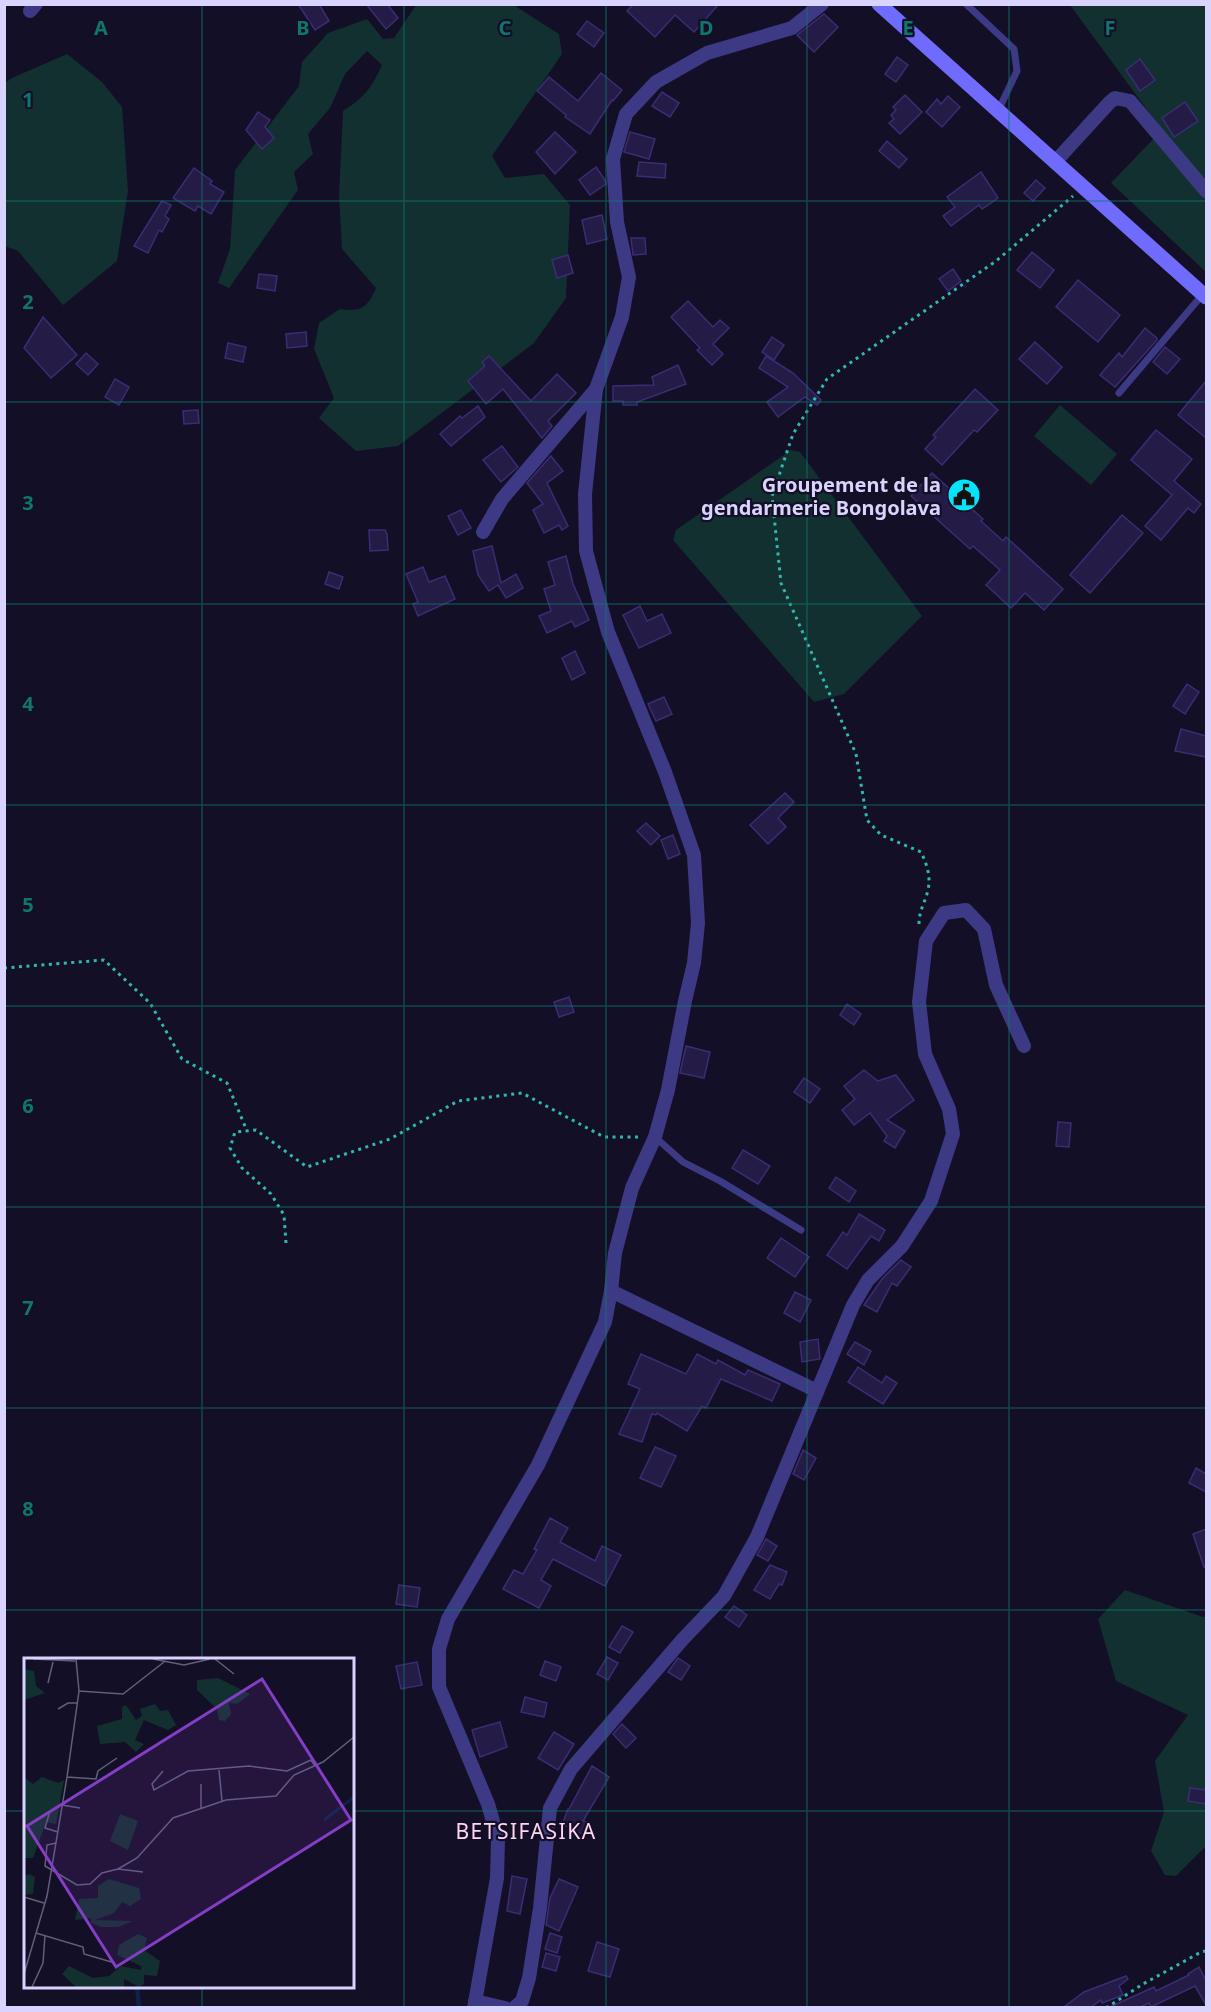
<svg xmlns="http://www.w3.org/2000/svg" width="1211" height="2012" font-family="'Noto Sans',sans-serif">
	<rect width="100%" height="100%" fill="#130f26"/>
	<g fill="#12302f">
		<path d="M512 4 559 34 562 54 492 156 505 178 544 174 570 205 566 298 534 343 398 446 356 451 319 418 334 398 314 349 319 323 340 309C362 312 367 308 376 288L342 249 339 195 343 111C364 98 372 87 382 65L367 51 345 74 330 108 308 134 313 154 294 172 298 190 229 288 218 283 230 249 235 170 299 86 302 62 328 33 367 19 383 39 394 38 416 5Z"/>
		<path d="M1070 5H1206V272L1111 183 1162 130Z"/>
		<path d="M67 54 102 82 122 107 128 191 117 261 63 305 18 251 5 246 4 84 12 78Z"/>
		<path d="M1060 405 1117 454 1091 485 1034 436Z"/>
		<path d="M791 450 800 452 922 616 844 694 814 702 673 540 676 530Z"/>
		<path d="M1125 1590 1203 1617 1206 1616V1846L1176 1876 1165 1875 1151 1851 1164 1812 1155 1761 1188 1715 1116 1681 1098 1619Z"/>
	</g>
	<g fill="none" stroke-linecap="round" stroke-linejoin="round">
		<path stroke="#0c2248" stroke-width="4.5" d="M137 1986 139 2008"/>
	</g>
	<g fill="#241b47" stroke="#3b2d73" stroke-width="1.5">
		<path d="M298 4H319L329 21 315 30Z"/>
		<path d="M366 4H387L398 18 386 29Z"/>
		<path d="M634 4H719L694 32 675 15 655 37 627 11Z"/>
		<path d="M824 14 838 27 814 52 797 35Z"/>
		<path d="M587 21 604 33 594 47 577 34Z"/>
		<path d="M897 57 908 65 896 82 885 74Z"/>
		<path d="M1140 59 1155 80 1140 91 1126 70Z"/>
		<path d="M601 73 622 90 613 101 612 100 590 134 565 117 566 115 537 91 549 77 578 101Z"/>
		<path d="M662 92 679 103 670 117 652 106Z"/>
		<path d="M905 95 922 112 900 134 889 123 894 119 891 115 896 110 893 107Z"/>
		<path d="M948 96 960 107 942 127 926 112 937 99 941 104Z"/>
		<path d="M1185 102 1198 121 1174 137 1162 118Z"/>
		<path d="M258 112 270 120 265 127 274 138 262 149 246 130Z"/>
		<path d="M555 132 576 152 555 174 536 152Z"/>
		<path d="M630 132 655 139 649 159 624 152Z"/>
		<path d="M887 141 907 159 899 168 879 151Z"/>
		<path d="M639 162 666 164 665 178 637 176Z"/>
		<path d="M596 167 605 180 606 184 590 195 579 180Z"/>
		<path d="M194 168 212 181 210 184 224 192 211 214 198 206 195 211 173 198Z"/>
		<path d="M981 172 998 198 982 209 979 205 951 226 943 216 955 207 947 197Z"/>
		<path d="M1036 180 1045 188 1033 201 1024 193Z"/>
		<path d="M162 201 171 205 165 216 169 219 162 232 159 230 148 253 134 246Z"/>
		<path d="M602 215 607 239 587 244 582 220Z"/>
		<path d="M631 238H645L646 254 633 255Z"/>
		<path d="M1032 252 1054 270 1040 288 1017 270Z"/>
		<path d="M568 255 573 273 557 278 552 260Z"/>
		<path d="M953 269 961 281 948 291 939 279Z"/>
		<path d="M259 274 277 276 275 291 257 288Z"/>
		<path d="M1078 280 1120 315 1098 342 1056 307Z"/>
		<path d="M688 301 713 327 720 320 729 328 713 344 723 354 712 365 697 350 700 348 671 317Z"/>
		<path d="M43 317 77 355 51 378 24 348Z"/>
		<path d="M1145 328 1157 338V340L1115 387 1100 375 1119 353 1122 357Z"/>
		<path d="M306 332 307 346 287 348 286 334Z"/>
		<path d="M772 337 784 345 774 360 762 352Z"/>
		<path d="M1035 342 1062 367 1047 384 1019 359Z"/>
		<path d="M228 343 246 347 243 362 225 358Z"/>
		<path d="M1165 347 1180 359 1167 374 1153 362Z"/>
		<path d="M86 353 98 364 88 375 76 364Z"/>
		<path d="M489 356 531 401 557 374 576 393 548 421 552 426 542 438 503 389 486 404 468 381 485 366 482 362Z"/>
		<path d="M766 356 793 373 821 400 817 405 805 397 778 417 767 402 788 387 759 368Z"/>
		<path d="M678 365 686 384 637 402V405H623V401H613V386L654 385 652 377Z"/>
		<path d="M115 379 129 387 119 405 105 397Z"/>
		<path d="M1206 381V438L1178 415Z"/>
		<path d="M975 389 998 410 977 432 974 430 942 465 925 449 936 437 933 435Z"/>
		<path d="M478 406 485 417 451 446 440 434 460 416 462 418Z"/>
		<path d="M198 410 199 423 184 424 183 411Z"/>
		<path d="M1156 430 1192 459 1174 481 1201 504 1194 513 1188 508 1161 540 1145 526 1172 495 1131 460Z"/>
		<path d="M502 446 518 467 501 482 483 460Z"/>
		<path d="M551 456 563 471 547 483 568 526 562 530 559 525 544 533 533 510 543 504 527 483Z"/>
		<path d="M932 473 983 519 981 521 1003 541 1006 537 1063 589 1044 610 1025 593 1011 608 986 585 1000 570 973 546 970 549 911 496Z"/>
		<path d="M461 510 471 528 458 535 448 516Z"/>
		<path d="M1122 515 1143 533 1090 593 1070 575Z"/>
		<path d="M369 530H385L387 534 388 550 370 551Z"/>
		<path d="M492 546 501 583 516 574 523 588 506 598 498 585 489 591 478 575 473 551Z"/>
		<path d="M566 556 573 584 589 620 575 627 572 621 547 633 539 616 551 611 544 589 555 585 548 562Z"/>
		<path d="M423 567 429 582 445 576 455 599 418 616 413 604 418 602 406 574Z"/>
		<path d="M329 572 343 577 339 589 325 584Z"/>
		<path d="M640 606 647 621 662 614 671 633 639 648 623 615Z"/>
		<path d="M575 651 585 673 572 680 562 658Z"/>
		<path d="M1187 684 1199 692 1185 714 1173 706Z"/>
		<path d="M664 697 672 714 656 721 648 704Z"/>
		<path d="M1181 729 1206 736V757L1175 751Z"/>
		<path d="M785 793 794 802 778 818 786 827 768 844 750 825Z"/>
		<path d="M646 823 660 836 651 845 637 831Z"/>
		<path d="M673 835 680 854 668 859 661 840Z"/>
		<path d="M569 997 574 1012 559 1017 554 1002Z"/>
		<path d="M847 1004 861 1014 854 1025 840 1015Z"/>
		<path d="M686 1046 710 1052 704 1078 680 1073Z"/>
		<path d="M864 1070 878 1081 896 1075 914 1100 887 1120 905 1131 895 1148 884 1141 887 1136 870 1113 854 1125 842 1110 855 1099 844 1086Z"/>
		<path d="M804 1078 820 1089 810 1103 794 1092Z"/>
		<path d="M1058 1122 1071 1123 1069 1147 1056 1146Z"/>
		<path d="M743 1150 770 1166 758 1184 732 1168Z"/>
		<path d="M836 1177 856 1191 849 1202 829 1188Z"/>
		<path d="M859 1214 885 1230 879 1241 871 1236 847 1269 827 1255 843 1232 847 1235Z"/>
		<path d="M781 1238 809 1257 795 1277 767 1258Z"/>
		<path d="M901 1260 911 1267 897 1286 892 1283 877 1312 864 1305 882 1279Z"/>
		<path d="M795 1292 811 1300 800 1322 784 1313Z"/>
		<path d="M818 1339 820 1359 802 1362 800 1342Z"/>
		<path d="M855 1342 871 1351 864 1365 847 1354Z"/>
		<path d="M641 1354 686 1374 697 1354 716 1364 718 1360 745 1375 748 1370 780 1384 772 1401 721 1379 706 1408 702 1406 687 1431 657 1413 656 1415 652 1414 642 1442 619 1434 640 1389 628 1384Z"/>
		<path d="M858 1367 882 1383 886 1376 897 1383 883 1404 848 1382Z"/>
		<path d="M655 1447 676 1456 661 1487 640 1478Z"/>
		<path d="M803 1450 816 1458 804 1480 793 1474Z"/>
		<path d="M1196 1468 1206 1474V1492L1189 1483Z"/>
		<path d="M550 1518 568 1528 560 1542 595 1561 602 1546 621 1555 605 1586 553 1559 541 1580 551 1586 539 1608 503 1589 514 1570 523 1574 537 1550 534 1549Z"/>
		<path d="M1206 1529V1567H1204L1193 1534Z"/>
		<path d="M766 1539 777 1546 768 1561 757 1555Z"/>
		<path d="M770 1565 787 1572 782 1585 779 1584 770 1599 754 1590Z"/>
		<path d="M399 1585 420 1588 417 1607 396 1604Z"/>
		<path d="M734 1606 747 1615 739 1627 725 1617Z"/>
		<path d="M622 1626 633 1632 620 1653 609 1647Z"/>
		<path d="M607 1657 618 1663 608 1680 597 1674Z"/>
		<path d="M678 1658 690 1666 681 1680 668 1672Z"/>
		<path d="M545 1661 561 1667 556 1681 540 1675Z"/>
		<path d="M417 1662 422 1685 401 1689 396 1666Z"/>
		<path d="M525 1697 547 1703 544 1717 521 1712Z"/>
		<path d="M500 1722 507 1747 480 1757 472 1730Z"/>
		<path d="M622 1724 636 1738 626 1748 613 1734Z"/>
		<path d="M554 1732 574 1744 558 1770 538 1758Z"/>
		<path d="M592 1766 609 1777 583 1821 588 1822 585 1834 571 1832 572 1828 562 1825 568 1809H569Z"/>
		<path d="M1190 1788 1206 1790V1804L1188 1801Z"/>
		<path d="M512 1876 527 1879 520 1914 507 1911Z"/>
		<path d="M559 1879 578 1887 559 1931 546 1925 550 1898Z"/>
		<path d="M550 1933 562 1937 557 1953 545 1949Z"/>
		<path d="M597 1942 619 1949 610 1977 588 1971Z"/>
		<path d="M546 1953 560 1957 556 1971 542 1967Z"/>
		<path d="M1199 1967 1206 1981V2005L1195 1986 1151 2007 1149 2003 1140 2007H1110L1154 1987 1156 1991 1189 1975 1188 1974Z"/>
		<path d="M1126 1976 1128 1979 1119 1986 1123 1995 1102 2003 1101 2000 1091 2007H1064L1084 1992Z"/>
	</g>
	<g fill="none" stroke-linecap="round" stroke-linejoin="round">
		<g stroke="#2fb8b0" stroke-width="3" stroke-dasharray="3 4.5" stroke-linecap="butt">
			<path d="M919 924C919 910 925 903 928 890 931 876 927 865 921 852L881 835 867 820 856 754 781 583 772 496 793 434 827 379 996 261 1073 196"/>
			<path d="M4 968 104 960 150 1003 182 1059 227 1083 247 1131"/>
			<path d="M286 1243 284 1215 271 1194 242 1168 230 1148 235 1132 256 1130 307 1167 390 1139 458 1101 522 1093 604 1137H641"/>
			<path d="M1106 2008 1143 1984 1201 1952 1206 1951"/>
		</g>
		<g stroke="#3d3a85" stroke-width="7">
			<path d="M966 4 1014 49 1017 71 998 111"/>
			<path d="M1119 393 1203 294"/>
			<path d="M655 1137 683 1162 720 1181 801 1230"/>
		</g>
		<g stroke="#3d3a85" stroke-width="14">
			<path d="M30 11 36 4"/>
			<path d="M1055 162 1109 103 1115 98 1130 101 1206 191"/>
			<path d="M483 532 502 499 596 389 622 317 629 277 617 222 613 159 626 114 656 82 707 53 792 28 822 4"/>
			<path d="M611 1291 817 1391"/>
			<path d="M475 2001 505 2008"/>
			<path d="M474 2008 497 1878 498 1839 488 1804 439 1687V1649L448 1619 538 1465 605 1322 611 1291 615 1253 632 1188 655 1137 668 1090 685 1001 694 963 698 923 694 855 665 772 608 632 586 551 585 494 596 389"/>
			<path d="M514 2008 522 2001 529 1978 540 1908 550 1808 571 1769 683 1639 724 1596 757 1537 853 1305 868 1280 902 1246 931 1201 953 1134 949 1109 925 1054 919 1002 926 941 944 913 966 910 984 929 996 985 1024 1046"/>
		</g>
		<path stroke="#6f6bff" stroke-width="15" d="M879 4 1206 297"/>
	</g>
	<path fill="none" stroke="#0f766e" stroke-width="1.5" stroke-opacity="0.55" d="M202 4V1660M404 4V2008M606 4V2008M807 4V2008M1009 4V2008M4 201H1206M4 402H1206M4 604H1206M4 805H1206M4 1006H1206M4 1207H1206M4 1408H1206M4 1610H1206M4 1811H26M352 1811H1206M202 1986V2008"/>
	<defs>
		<g id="civic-disc" transform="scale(1.725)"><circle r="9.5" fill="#00e5ff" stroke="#130f26"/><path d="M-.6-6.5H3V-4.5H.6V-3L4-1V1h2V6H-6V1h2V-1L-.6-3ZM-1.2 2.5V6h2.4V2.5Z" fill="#111"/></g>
	</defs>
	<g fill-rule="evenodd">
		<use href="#civic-disc" x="964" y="495"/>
	</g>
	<g text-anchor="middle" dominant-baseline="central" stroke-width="4.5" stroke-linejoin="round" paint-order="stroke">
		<g font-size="20" font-weight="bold" fill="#d9d4ff" stroke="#130f26" text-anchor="end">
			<text x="941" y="484">Groupement de la<tspan x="941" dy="23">gendarmerie Bongolava</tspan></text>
		</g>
		<g font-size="21" letter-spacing="1.5" fill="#ffd6f0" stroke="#130f26">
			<text x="526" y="1831">BETSIFASIKA</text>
		</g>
	</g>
	<g transform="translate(24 1658)">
		<rect width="330" height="330" fill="#130f26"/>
		<path d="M0 11 10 13 12 28 21 35 0 42ZM194 20 226 36 213 46 205 45 207 56 201 63 195 62 193 51 173 32V22ZM131 46 136 53 144 52 152 67 144 72 120 62 111 82 120 86 112 94 101 84 76 86 73 68 98 61V49L102 47 112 62 118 58 116 51ZM0 119 9 126 18 119 34 125 40 122 32 166 22 164 9 200H1L0 209ZM96 156 114 163 104 192 86 183ZM6 216 11 219 9 236 0 237V218ZM85 221 115 230 117 241 106 248 98 244 90 255 71 262 109 263 94 269H77L67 265V260L51 262 55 241 74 240V228ZM114 276 123 280 120 292 136 303 133 318 120 317V326L115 329 100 321V329H52L38 316 45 308 69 320 85 318 97 308 117 312V308L93 297 95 287Z" fill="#12302f"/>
		<path fill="none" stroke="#0c2248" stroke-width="3" d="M300 162 330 139"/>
		<path fill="none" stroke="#625e7d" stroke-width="1.5" d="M9 1 51 3M129 1 160 7 186 1M191 1 210 16M24 25 29 4M55 33 99 36 140 4M34 51 44 45H54M195 112 198 143M139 113 128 126 130 132 164 113 225 108 263 113 287 102 291 108M43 119 72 121 74 113 93 100M38 147 56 150M177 150V126M26 153 21 170 34 174M32 185 23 187 21 208 53 227 66 226 78 215 94 211 119 214M94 211 113 200 149 160 202 142 252 138 270 117 299 104 330 79M0 239 20 245M12 275 59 289 60 296 91 305M0 316 23 238 43 119 55 33 52 1M8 329 19 305 21 277"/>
		<path fill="#843dc5" fill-opacity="0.15" stroke="#843dc5" stroke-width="3" d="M238 21 327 162 92 309 3 168Z"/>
		<rect width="330" height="330" fill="none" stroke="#d9d4ff" stroke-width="3"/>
	</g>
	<g font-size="20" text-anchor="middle" font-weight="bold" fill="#0f766e" stroke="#130f26" stroke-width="4.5" stroke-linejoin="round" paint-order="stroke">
		<text x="101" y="35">A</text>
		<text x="303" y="35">B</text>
		<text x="505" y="35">C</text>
		<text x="706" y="35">D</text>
		<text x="908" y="35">E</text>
		<text x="1110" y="35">F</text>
		<text x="28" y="107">1</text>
		<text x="28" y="309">2</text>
		<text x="28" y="510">3</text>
		<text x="28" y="711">4</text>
		<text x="28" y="912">5</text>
		<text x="28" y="1113">6</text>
		<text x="28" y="1315">7</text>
		<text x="28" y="1516">8</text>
	</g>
	<rect width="1211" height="2012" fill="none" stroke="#d9d4ff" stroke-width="12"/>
</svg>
